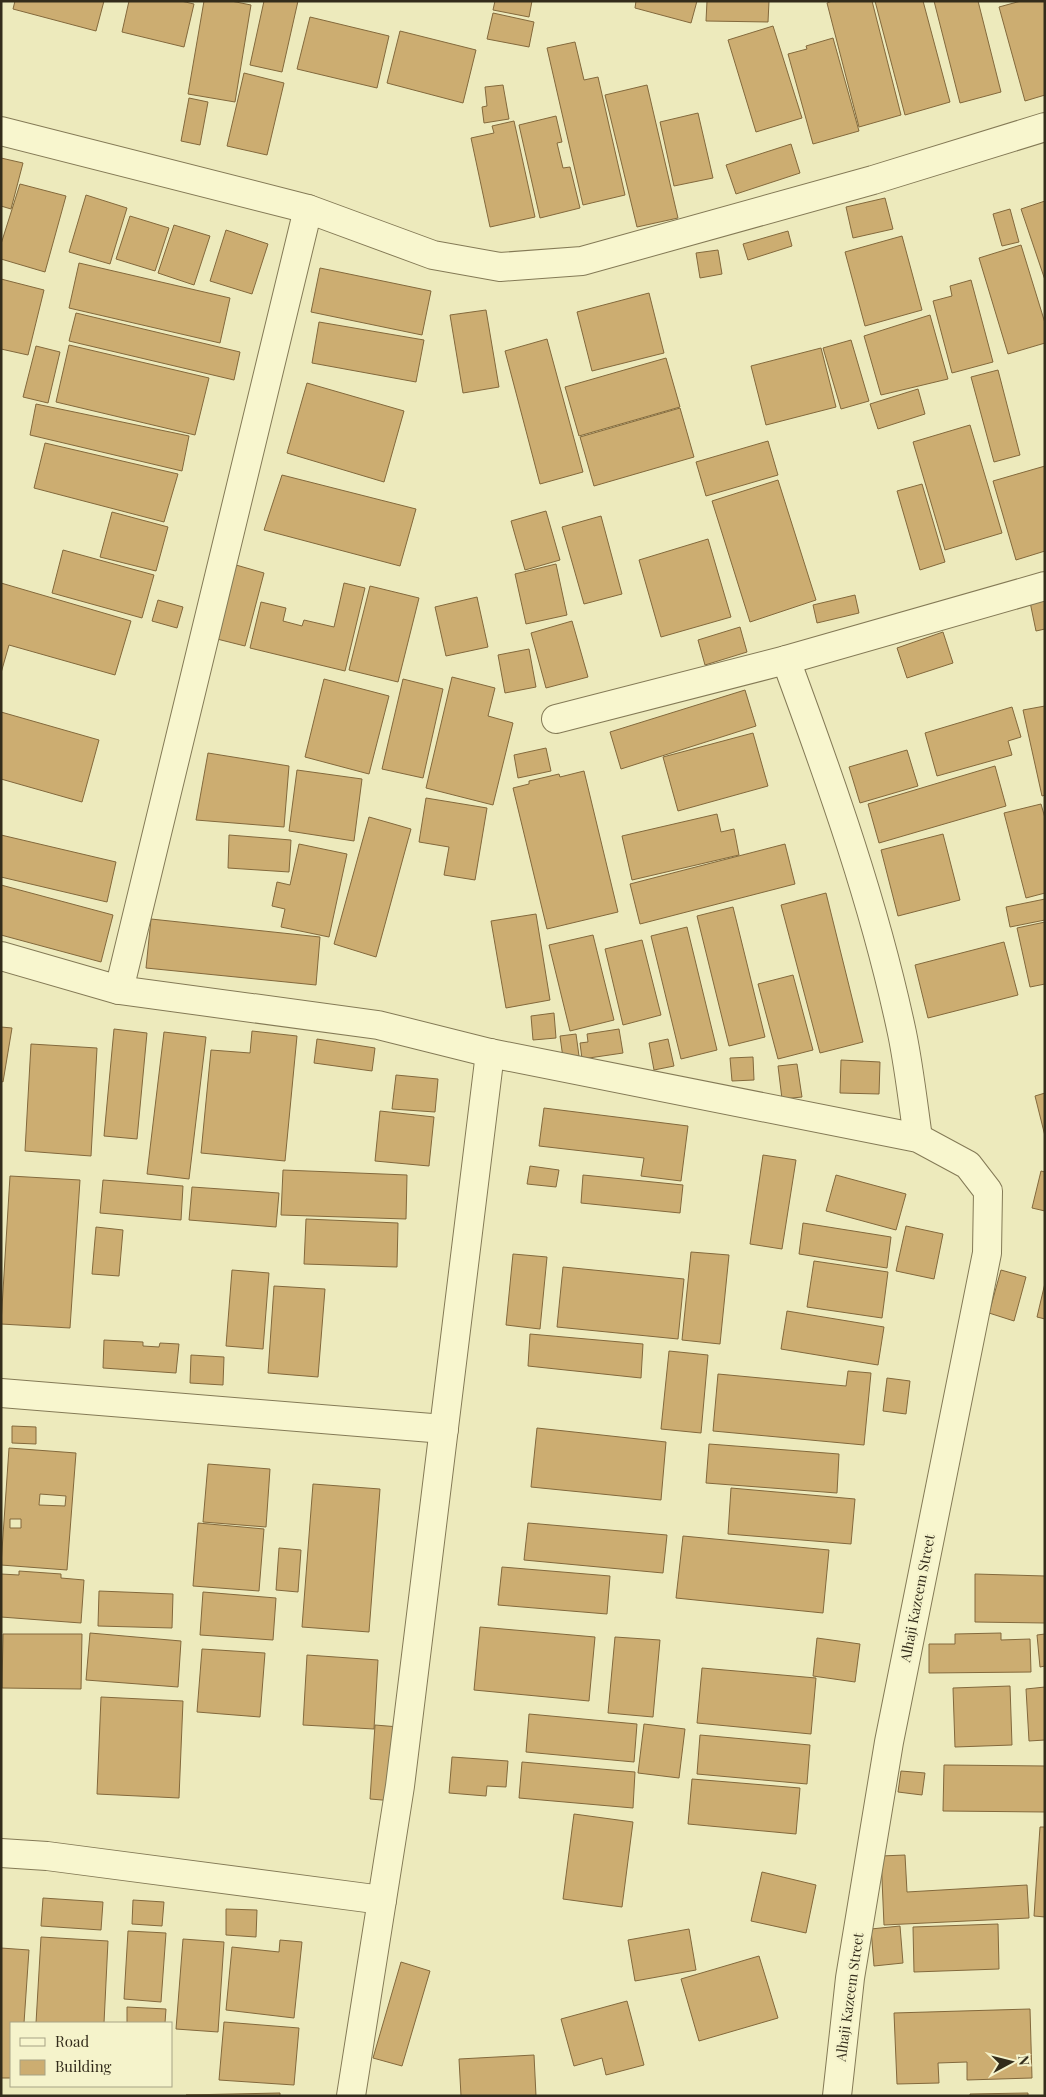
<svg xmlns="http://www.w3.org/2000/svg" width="1046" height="2097" font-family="'Playfair Display',serif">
	<rect width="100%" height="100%" fill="#edeabc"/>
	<g fill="#ccad71" stroke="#83693c" fill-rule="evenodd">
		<path d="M15 1H104L96 31 13 9Z"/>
		<path d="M129 1H181L194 4 184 47 122 32Z"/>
		<path d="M204 1H231L251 5 235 102 188 94Z"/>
		<path d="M264 1H298L282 72 250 65Z"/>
		<path d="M495 1H532L529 17 493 10Z"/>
		<path d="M636 1H697L691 23 635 8Z"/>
		<path d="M707 1H769L768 22 706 21Z"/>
		<path d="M832 1H872L901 115 859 127 827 3Z"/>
		<path d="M875 1H923L950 102 905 115Z"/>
		<path d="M934 1H978L1001 92 960 103Z"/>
		<path d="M1021 1H1045V95L1025 101 999 7Z"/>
		<path d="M493 13 534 22 529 47 487 39Z"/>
		<path d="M310 17 389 36 377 88 297 69Z"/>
		<path d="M773 26 802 118 756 132 728 40Z"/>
		<path d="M400 31 476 50 463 103 387 83Z"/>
		<path d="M833 38 859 131 813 144 788 54 807 49 806 46Z"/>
		<path d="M575 42 584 80 598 77 625 195 583 205 547 48Z"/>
		<path d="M244 73 284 83 267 155 227 146Z"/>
		<path d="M503 85 509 119 484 123 482 107 487 106 485 87Z"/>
		<path d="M647 85 678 218 637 227 605 95Z"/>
		<path d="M189 98 208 102 200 145 181 141Z"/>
		<path d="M698 113 713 178 674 186 660 122Z"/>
		<path d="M556 116 562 142 557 143 563 168 570 167 580 208 540 218 519 125Z"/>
		<path d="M514 121 535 217 490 227 471 138 494 133 492 126Z"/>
		<path d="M791 144 800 173 736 194 726 165Z"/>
		<path d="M1 158 23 163 11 209 1 206Z"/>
		<path d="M20 184 66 196 45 272 1 259V244Z"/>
		<path d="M86 195 127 208 110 264 69 252Z"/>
		<path d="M885 198 893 229 853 238 846 207Z"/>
		<path d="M1045 201V280L1021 209Z"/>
		<path d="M1010 209 1019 242 1002 246 993 214Z"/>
		<path d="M130 216 169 228 155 271 116 259Z"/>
		<path d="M174 225 210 236 194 285 158 273Z"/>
		<path d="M226 230 268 244 252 294 210 281Z"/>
		<path d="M788 231 792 246 748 260 743 244Z"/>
		<path d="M902 236 922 310 865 326 845 252Z"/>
		<path d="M1021 245 1045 323V343L1008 354 979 258Z"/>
		<path d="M718 250 722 274 700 278 696 253Z"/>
		<path d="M79 263 230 298 220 343 69 308Z"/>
		<path d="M320 268 431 291 422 335 311 312Z"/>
		<path d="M1 279 44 290 28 355 1 349Z"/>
		<path d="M971 280 993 362 952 373 933 301 952 296 950 286Z"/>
		<path d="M649 293 664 353 592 371 577 312Z"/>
		<path d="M486 310 499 387 463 393 450 315Z"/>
		<path d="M76 313 240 352 234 380 69 341Z"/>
		<path d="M930 315 948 379 881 395 864 336Z"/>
		<path d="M319 322 424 340 416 382 312 363Z"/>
		<path d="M547 339 583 472 540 484 505 351Z"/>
		<path d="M851 340 869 401 841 409 823 348Z"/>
		<path d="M69 345 209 378 195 435 56 402Z"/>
		<path d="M36 346 60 352 48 403 23 397Z"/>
		<path d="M821 348 836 407 766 425 751 366Z"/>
		<path d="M666 358 680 407 579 436 565 387Z"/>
		<path d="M998 370 1020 455 994 462 971 377Z"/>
		<path d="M307 383 404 411 384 482 287 453Z"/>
		<path d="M918 389 925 414 878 429 870 404Z"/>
		<path d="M36 404 189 436 182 471 30 435Z"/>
		<path d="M680 408 694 457 594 486 580 437Z"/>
		<path d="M970 425 1002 533 945 550 913 442Z"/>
		<path d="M768 441 778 475 706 496 696 462Z"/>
		<path d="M45 443 178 474 164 522 34 488Z"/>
		<path d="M1045 466V551L1016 560 993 481Z"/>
		<path d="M282 475 416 509 400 566 264 530Z"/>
		<path d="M778 480 816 600 750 622 712 501Z"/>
		<path d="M922 484 945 562 920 570 897 491Z"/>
		<path d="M546 511 560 560 525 570 511 521Z"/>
		<path d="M112 512 168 527 156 571 100 557Z"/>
		<path d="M601 516 622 594 584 604 562 527Z"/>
		<path d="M708 539 731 617 661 637 639 560Z"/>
		<path d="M63 550 154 575 142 618 52 593Z"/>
		<path d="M556 564 567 615 526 624 515 574Z"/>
		<path d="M236 565 264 573 245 646 217 639Z"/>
		<path d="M1 583 131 621 115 675 9 645 1 673Z"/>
		<path d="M344 583 365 588 345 671 250 648 261 602 286 608 283 621 302 626 304 620 334 627Z"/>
		<path d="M370 586 419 598 398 682 349 670Z"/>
		<path d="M855 595 859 613 817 623 813 605Z"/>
		<path d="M477 597 488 647 446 656 435 607Z"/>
		<path d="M1045 599V629L1036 631 1030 602Z"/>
		<path d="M158 600 183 607 177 628 152 621Z"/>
		<path d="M572 621 588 677 546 688 531 633Z"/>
		<path d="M740 627 747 652 705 665 698 640Z"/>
		<path d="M943 632 953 663 907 678 897 648Z"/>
		<path d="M529 649 536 687 505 693 498 655Z"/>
		<path d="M452 677 495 688 488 716 513 723 493 805 426 788Z"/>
		<path d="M324 679 389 696 369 774 305 757Z"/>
		<path d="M403 679 443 689 423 778 382 769Z"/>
		<path d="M745 690 756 726 621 769 610 732Z"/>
		<path d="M1045 706V795L1042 796 1023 710Z"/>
		<path d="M1012 707 1021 737 1008 741 1012 755 937 776 925 733Z"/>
		<path d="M1 712 99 740 82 802 1 779Z"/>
		<path d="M753 733 768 786 678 811 663 757Z"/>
		<path d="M546 748 551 771 518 778 514 755Z"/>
		<path d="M907 750 918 786 860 803 849 767Z"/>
		<path d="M208 753 289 766 284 827 196 820Z"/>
		<path d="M995 766 1006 806 879 843 868 804Z"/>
		<path d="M297 770 362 779 354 841 289 831Z"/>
		<path d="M584 771 618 912 547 929 513 788 529 784V781L559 774 560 777Z"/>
		<path d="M426 798 487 808 475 880 444 875 449 847 419 842Z"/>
		<path d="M1041 804 1045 818V893L1026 898 1004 813Z"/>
		<path d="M717 814 721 832 734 829 739 855 632 880 622 836Z"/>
		<path d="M369 817 411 829 376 957 334 944Z"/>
		<path d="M943 834 960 900 898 916 881 850Z"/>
		<path d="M1 835 116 862 107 902 1 877Z"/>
		<path d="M229 835 291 840 289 872 228 868Z"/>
		<path d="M299 844 347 854 329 937 281 927 285 909 272 906 277 882 290 885Z"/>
		<path d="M785 844 795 884 640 924 630 884Z"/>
		<path d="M1 885 113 915 101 962 1 935Z"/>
		<path d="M826 893 863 1042 820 1053 781 905Z"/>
		<path d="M1045 899V920L1010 927 1006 907Z"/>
		<path d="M733 907 765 1037 729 1046 697 916Z"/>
		<path d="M536 914 550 1000 506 1008 491 921Z"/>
		<path d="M151 919 320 937 316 985 146 968Z"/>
		<path d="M1045 922V984L1030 987 1017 928Z"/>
		<path d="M687 927 717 1050 681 1059 651 936Z"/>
		<path d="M593 935 614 1020 570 1031 549 945Z"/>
		<path d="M642 940 661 1015 623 1025 605 949Z"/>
		<path d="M1004 942 1018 995 928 1018 915 965Z"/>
		<path d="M793 975 813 1050 778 1059 758 984Z"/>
		<path d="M554 1013 556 1038 533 1040 531 1016Z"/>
		<path d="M1 1027 12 1028 3 1082 1 1081Z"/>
		<path d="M114 1029 147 1033 137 1139 104 1136Z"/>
		<path d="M619 1029 623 1053 582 1059 580 1043 588 1042 587 1034Z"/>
		<path d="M252 1031 297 1036 285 1161 201 1153 211 1050 250 1053Z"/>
		<path d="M164 1032 206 1037 189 1179 147 1174Z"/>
		<path d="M576 1034 579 1056 563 1058 560 1036Z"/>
		<path d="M317 1039 375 1048 372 1071 314 1063Z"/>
		<path d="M668 1039 674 1066 654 1070 649 1043Z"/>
		<path d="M31 1044 97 1048 91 1156 25 1151Z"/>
		<path d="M753 1057 754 1080 732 1081 730 1058Z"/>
		<path d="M841 1060 880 1062 879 1094 840 1093Z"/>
		<path d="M797 1064 802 1097 782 1099 778 1066Z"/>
		<path d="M396 1075 438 1079 435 1112 392 1109Z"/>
		<path d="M1045 1093V1136L1035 1096Z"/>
		<path d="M544 1108 688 1126 681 1181 641 1176 644 1158 539 1146Z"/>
		<path d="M380 1111 434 1117 429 1166 375 1161Z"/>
		<path d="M763 1155 796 1160 782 1249 750 1244Z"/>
		<path d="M530 1166 559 1170 556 1187 527 1184Z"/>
		<path d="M283 1170 407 1175 406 1219 281 1215Z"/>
		<path d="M1041 1171 1045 1172V1211L1032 1208Z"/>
		<path d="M583 1175 683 1185 680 1213 581 1203Z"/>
		<path d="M836 1175 906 1194 896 1230 826 1211Z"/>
		<path d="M10 1176 80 1180 70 1328 1 1324Z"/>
		<path d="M103 1180 183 1186 181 1220 100 1213Z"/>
		<path d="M192 1187 279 1193 276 1227 189 1220Z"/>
		<path d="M306 1219 398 1223 397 1267 304 1264Z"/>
		<path d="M803 1223 891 1237 887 1268 799 1254Z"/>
		<path d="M906 1226 943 1234 934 1279 896 1271Z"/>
		<path d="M96 1227 123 1230 119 1276 92 1274Z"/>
		<path d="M691 1252 729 1255 720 1344 682 1340Z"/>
		<path d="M513 1254 547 1257 540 1329 506 1325Z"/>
		<path d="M814 1261 888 1272 882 1318 807 1307Z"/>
		<path d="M563 1267 684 1279 678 1339 557 1327Z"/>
		<path d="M232 1270 269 1273 263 1349 226 1346Z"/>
		<path d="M1001 1270 1026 1277 1014 1321 989 1313Z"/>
		<path d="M1045 1283V1319L1037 1317Z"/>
		<path d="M274 1286 325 1289 318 1377 268 1373Z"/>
		<path d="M787 1311 884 1327 878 1365 781 1349Z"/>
		<path d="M530 1334 643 1344 641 1378 528 1366Z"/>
		<path d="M104 1340 143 1342V1346L159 1347 160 1343 179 1344 176 1373 103 1368Z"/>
		<path d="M669 1351 708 1355 701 1433 661 1429Z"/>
		<path d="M191 1355 224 1357 223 1385 190 1383Z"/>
		<path d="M848 1371 871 1373 864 1445 713 1431 718 1374 846 1386Z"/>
		<path d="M887 1378 910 1381 906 1414 883 1411Z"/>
		<path d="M12 1426 36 1427V1444L12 1443Z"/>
		<path d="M537 1428 666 1442 661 1500 531 1487Z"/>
		<path d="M709 1444 839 1454 837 1493 706 1483Z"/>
		<path d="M9 1448 76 1453 67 1570 1 1565ZM40 1494 66 1496 65 1506 39 1505ZM10 1519H21V1528H10Z"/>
		<path d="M208 1464 270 1469 266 1527 203 1522Z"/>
		<path d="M313 1484 380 1489 369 1632 302 1627Z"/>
		<path d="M731 1488 855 1499 851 1544 728 1534Z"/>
		<path d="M198 1523 264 1529 259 1591 193 1586Z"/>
		<path d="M528 1523 667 1535 663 1573 524 1560Z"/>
		<path d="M683 1536 829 1550 823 1613 676 1598Z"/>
		<path d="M279 1548 301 1550 298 1592 276 1590Z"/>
		<path d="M502 1567 610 1576 607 1614 498 1605Z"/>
		<path d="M19 1571 61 1574V1578L84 1580 81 1623 1 1617V1574L19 1575Z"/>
		<path d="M975 1574 1045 1576V1623L975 1622Z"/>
		<path d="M99 1591 173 1594 172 1628 98 1626Z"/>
		<path d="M203 1592 276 1598 273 1640 200 1635Z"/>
		<path d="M480 1627 595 1637 589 1701 474 1690Z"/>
		<path d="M90 1633 181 1641 178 1687 86 1680Z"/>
		<path d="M1001 1633V1640L1030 1639 1031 1672 929 1673V1644H955V1634Z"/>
		<path d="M3 1634H82L81 1689 2 1688Z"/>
		<path d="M1045 1634V1666L1040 1667 1037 1635Z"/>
		<path d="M615 1637 660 1640 653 1717 608 1713Z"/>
		<path d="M817 1638 860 1644 855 1682 813 1676Z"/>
		<path d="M202 1649 265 1653 260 1717 197 1712Z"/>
		<path d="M307 1655 378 1660 374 1729 303 1725Z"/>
		<path d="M702 1668 816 1678 811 1734 697 1723Z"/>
		<path d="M1010 1686 1012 1745 955 1747 953 1688Z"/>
		<path d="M1045 1687V1740L1029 1741 1026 1689Z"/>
		<path d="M101 1697 183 1701 179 1798 97 1794Z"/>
		<path d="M529 1714 637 1724 634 1762 526 1752Z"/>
		<path d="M644 1724 685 1729 679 1778 638 1773Z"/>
		<path d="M375 1725 399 1727 394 1801 370 1799Z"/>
		<path d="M700 1735 810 1745 807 1784 697 1774Z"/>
		<path d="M452 1757 508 1761 506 1787 487 1786 486 1796 449 1793Z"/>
		<path d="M522 1762 635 1772 633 1808 519 1798Z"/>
		<path d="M944 1765 1045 1766V1812L943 1811Z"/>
		<path d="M901 1771 925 1773 922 1795 898 1792Z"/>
		<path d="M692 1779 800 1788 796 1834 688 1824Z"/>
		<path d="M574 1814 633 1822 622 1907 563 1899Z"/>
		<path d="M1040 1827H1045V1917L1034 1916Z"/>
		<path d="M905 1855 907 1892 1027 1885 1029 1918 884 1925 881 1856Z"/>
		<path d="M762 1872 816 1885 806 1933 751 1921Z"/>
		<path d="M43 1898 103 1902 101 1930 41 1926Z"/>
		<path d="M133 1900 164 1902 162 1926 132 1924Z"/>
		<path d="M226 1909 257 1910 256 1937 226 1935Z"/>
		<path d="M998 1924 999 1969 914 1972 913 1927Z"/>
		<path d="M900 1926 903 1963 874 1966 871 1929Z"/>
		<path d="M689 1929 696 1970 635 1981 628 1940Z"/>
		<path d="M128 1931 166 1933 161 2002 124 1999Z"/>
		<path d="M41 1937 108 1941 104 2023H36Z"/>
		<path d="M183 1939 224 1942 218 2032 176 2029Z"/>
		<path d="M280 1940 302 1942 294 2018 226 2010 232 1947 279 1952Z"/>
		<path d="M1 1948 29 1950 24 2023H11V2078H1Z"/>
		<path d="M759 1956 778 2018 699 2041 681 1979Z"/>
		<path d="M401 1962 430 1971 402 2066 373 2058Z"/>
		<path d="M627 2001 644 2065 606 2075 602 2058 574 2066 561 2019Z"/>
		<path d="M127 2007 166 2009 165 2023H127Z"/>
		<path d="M1030 2009 1032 2078 967 2080V2062L938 2063 939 2083 897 2084 894 2013Z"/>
		<path d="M224 2022 299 2028 294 2085 219 2080Z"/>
		<path d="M534 2055 536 2096H461L459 2059Z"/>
		<path d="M280 2093V2096L186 2095Z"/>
		<path d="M1028 2093V2096H970V2094Z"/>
	</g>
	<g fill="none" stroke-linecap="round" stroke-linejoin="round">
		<g stroke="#847a56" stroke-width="30">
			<g id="minor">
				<path d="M1 131 308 209 433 255 500 267 582 261 873 180 1045 127"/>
				<path d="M786 660C831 782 875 905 902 1033 909 1067 913 1103 918 1138"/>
				<path d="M556 719 786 660 1045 586"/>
				<path d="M1 956 119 990 378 1025 490 1053 918 1138 968 1165 988 1191 987 1253 889 1742 850 1978 837 2096"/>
				<path d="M119 990 308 209"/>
				<path d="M1 1393 444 1429"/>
				<path d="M1 1853 47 1856 382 1900"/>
				<path d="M351 2096 400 1786 490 1053"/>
			</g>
		</g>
		<use href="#minor" stroke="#f8f6ce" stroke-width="28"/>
	</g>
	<g text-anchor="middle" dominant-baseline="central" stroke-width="4.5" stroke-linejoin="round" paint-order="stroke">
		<g font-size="14" fill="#332c1b" stroke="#f5f3cb">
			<text transform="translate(917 1598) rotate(-79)">Alhaji Kazeem Street</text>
			<text transform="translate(849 1997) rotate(-82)">Alhaji Kazeem Street</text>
		</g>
	</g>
	<rect width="1046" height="2097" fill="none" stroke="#332c1b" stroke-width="5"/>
	<rect x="10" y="2022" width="162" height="65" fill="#f5f3cb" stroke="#a7a385"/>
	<rect x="20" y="2038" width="25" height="8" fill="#f8f6ce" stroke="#a7a385"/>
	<text x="55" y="2047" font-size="15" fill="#332c1b">Road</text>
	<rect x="20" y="2060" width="25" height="15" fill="#ccad71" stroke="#a7a385"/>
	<text x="55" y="2072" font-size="15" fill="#332c1b">Building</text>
	<g transform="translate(1011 2062) rotate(83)" stroke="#f5f3cb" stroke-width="4" paint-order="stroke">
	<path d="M0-4L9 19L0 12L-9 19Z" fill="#332c1b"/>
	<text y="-8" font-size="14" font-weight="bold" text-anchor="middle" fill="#332c1b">N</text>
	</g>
</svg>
